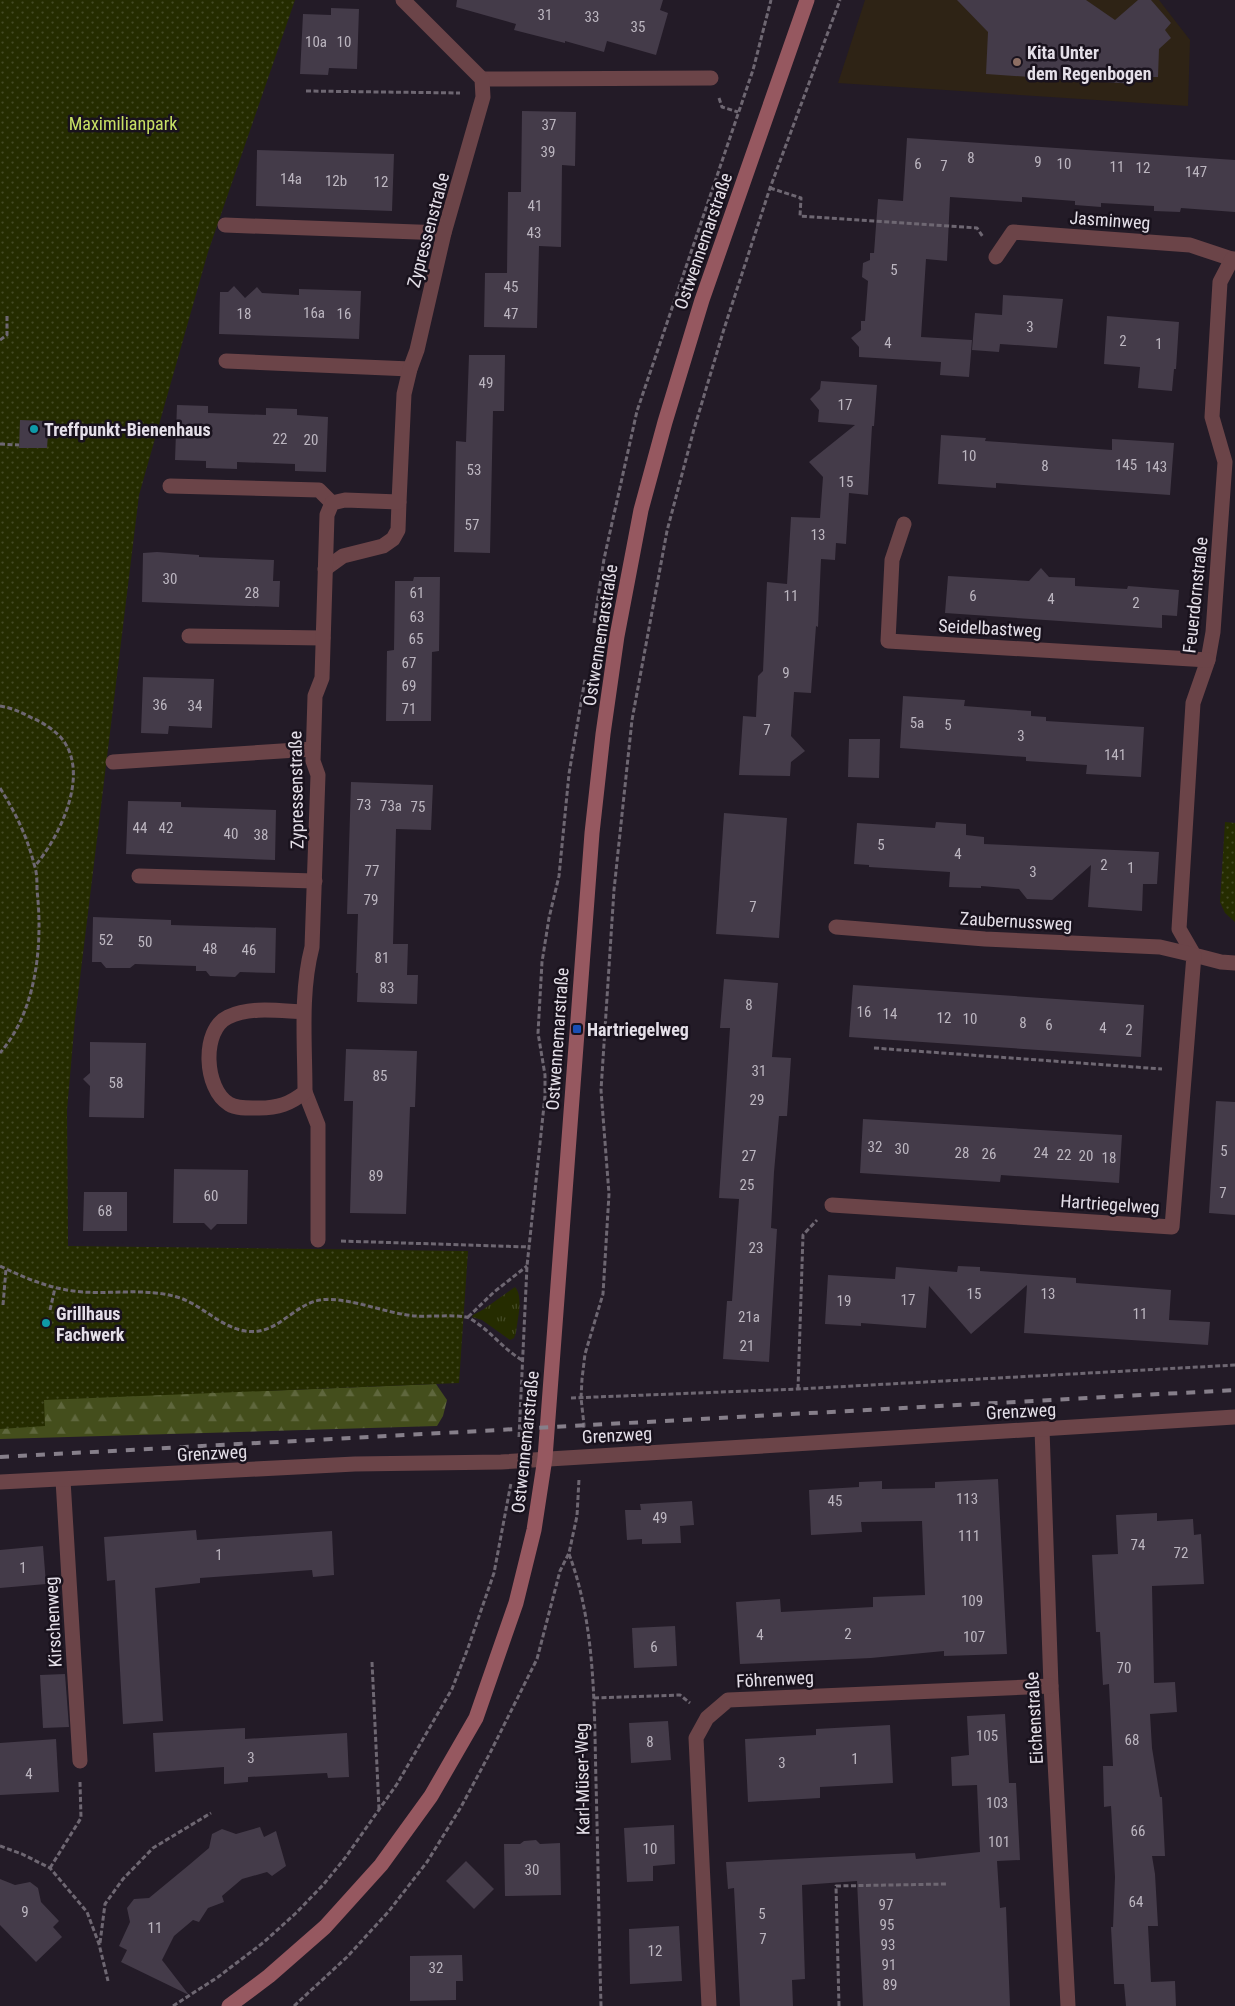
<svg xmlns="http://www.w3.org/2000/svg" width="1235" height="2006" font-family="'Roboto Condensed',sans-serif">
	<defs>
		<pattern id="grass-tufts" width="24" height="20" patternUnits="userSpaceOnUse" patternTransform="scale(1.25)"><rect width="24" height="20" fill="#252c00"/><path d="M3 7l-1-3M5 7V3M7 7l1-3M15 17l-1-3M17 17v-4M19 17l1-3" fill="none" stroke="#444a25"/></pattern>
		<pattern id="forest-firs" width="22" height="20" patternUnits="userSpaceOnUse" patternTransform="scale(1.25)"><rect width="22" height="20" fill="#444e1c"/><path d="M5 1l3.5 6h-7zM16 11l3.5 6h-7z" fill="#5f673d"/></pattern>
		<pattern id="park-dots" width="8" height="8" patternUnits="userSpaceOnUse" patternTransform="scale(1.25)"><rect width="8" height="8" fill="#252c00"/><path d="M2 2h.1M6 6h.1" fill="none" stroke="#444a25" stroke-width="1.8" stroke-linecap="round"/></pattern>
	</defs>
	<rect width="100%" height="100%" fill="#231b27"/>
	<path fill="#2e2315" d="M865 0H1159L1190 40 1188 106 838 83Z"/>
	<path fill="url(#grass-tufts)" d="M515 1287C524 1297 517 1321 516 1333L514 1338 510 1340 482 1320 472 1317 473 1315 484 1309Z"/>
	<path fill="url(#forest-firs)" d="M0 1357 262 1391 436 1384 447 1400 443 1416 437 1426 0 1439Z"/>
	<g fill="url(#park-dots)">
		<path d="M0 0H295L208 252 139 495 75 1019 67 1110 68 1246 468 1251 459 1383 44 1400 45 1426 0 1429Z"/>
		<path d="M1225 822 1235 823V922L1225 913 1220 902Z"/>
	</g>
	<g fill="#443b49">
		<path d="M457 0H663L660 10 668 13 656 55 607 41 604 52 565 41V43L514 30 516 24 456 7Z"/>
		<path d="M957 0H1086L1115 20 1138 0H1151L1171 23 1165 30 1171 38 1159 49 1158 77H1135L1134 84 986 74 988 32Z"/>
		<path d="M331 8 359 9 357 69 329 68 328 75 300 74 303 14 331 15Z"/>
		<path d="M522 111 576 112 575 166 562 165 561 247 539 246 537 328 484 327 485 273H507L508 192H521Z"/>
		<path d="M907 138 1235 160V212L1181 208 1180 212 1154 211V206L1101 203V207L1075 205V201L1022 197V202L950 197 947 261 926 259 921 337 972 340 969 377 940 375 941 362 859 357V347L851 338 861 330V321H865L868 281 862 277 863 263 870 260V253H874L878 199 903 201Z"/>
		<path d="M257 150 394 154 392 211 256 206Z"/>
		<path d="M234 286 245 298 257 287 262 293 299 295V289L361 291 359 339 219 334 220 292H228Z"/>
		<path d="M1003 295 1063 299 1057 348 1000 344 999 352 972 350 975 313 1002 315Z"/>
		<path d="M1107 316 1179 322 1176 369H1174L1172 391 1138 388 1140 367 1104 364Z"/>
		<path d="M469 355H505L504 411H493L490 553 454 552 456 441 466 442Z"/>
		<path d="M821 381 877 385 874 426H872L868 495 849 493 846 544 836 543 835 560 821 559 818 627 816 626 811 693 794 692 791 736 805 751 791 762 790 776 739 775 743 716 756 717 758 676 763 671 767 582 787 584 791 517 820 518 823 477 809 462 855 425 818 422 819 410 810 399 820 389Z"/>
		<path d="M177 405 208 406V413L266 415V408L297 409V415L328 417 326 472 295 471V464L237 462V469L206 468V461L175 460Z"/>
		<path d="M20 420 49 421 47 448H19Z"/>
		<path d="M941 435 986 438 985 441 1112 450V439L1174 443 1170 495 996 483V488L938 484Z"/>
		<path d="M157 552 199 555V557L274 560 273 581H280L279 607 142 602 143 553Z"/>
		<path d="M1041 568 1049 577 1075 578V586L1127 589 1128 586 1179 590 1177 616 1162 615V628L945 613 948 576 1029 581Z"/>
		<path d="M414 577H440L439 651 432 652 431 721H386L387 651 394 650 395 581H413Z"/>
		<path d="M143 677 214 679 212 728 169 726 168 734 141 733Z"/>
		<path d="M903 696 965 700 964 706 1031 711V716L1046 717V721L1144 727 1141 777 1086 774 1087 765 1026 761V757L900 748Z"/>
		<path d="M849 739H880L879 778 848 777Z"/>
		<path d="M351 782 433 785 431 830 396 829 393 944H408L407 975H418L417 1004 357 1002 358 973H356L358 914H347Z"/>
		<path d="M128 801 181 802V807L276 810 275 860 126 854Z"/>
		<path d="M724 813 787 818 779 938 716 934Z"/>
		<path d="M936 822 966 824V835L984 837V844L1159 852 1157 884H1143L1142 911 1088 907 1091 865 1052 900 1027 899 1019 889 981 886V888L949 887 950 872 869 867V865L854 864 857 823 935 828Z"/>
		<path d="M93 917 171 920V925L276 928 275 973 240 972 235 977 210 976 206 971H196V966L135 964 130 968H106L101 962H92Z"/>
		<path d="M724 979 778 983 772 1057 791 1058 787 1116H779L774 1172 771 1228 777 1229 769 1362 723 1359 727 1301H732L739 1199 719 1198 730 1028H720Z"/>
		<path d="M853 985 1144 1005 1141 1057 849 1037Z"/>
		<path d="M90 1042 146 1043 144 1118 89 1117 90 1086 83 1079 90 1073Z"/>
		<path d="M346 1049 417 1051 415 1107H410L406 1214 350 1213 353 1101H344Z"/>
		<path d="M1216 1101 1235 1102V1215L1209 1213Z"/>
		<path d="M863 1119 1122 1135 1119 1183 1001 1175 1000 1182 860 1173Z"/>
		<path d="M174 1169 248 1170 247 1224H217L211 1230 204 1223H173Z"/>
		<path d="M84 1192H127V1231H83Z"/>
		<path d="M958 1266 980 1267V1271L1076 1278V1283L1171 1290 1169 1320 1210 1322 1208 1345 1024 1333 1027 1285 971 1334 929 1286 926 1328 861 1323V1326L825 1324 828 1275 895 1279 896 1267 957 1272Z"/>
		<path d="M998 1479 1007 1654 944 1656V1651L871 1658 740 1664 736 1602 780 1599 781 1612 873 1607V1597L925 1595 922 1521 861 1522 862 1532 811 1535 809 1490 859 1487V1482L882 1481V1489L935 1488V1482Z"/>
		<path d="M692 1501 694 1525 680 1526 681 1543 642 1544V1539L627 1540 625 1510H641L640 1504Z"/>
		<path d="M1157 1513V1521L1193 1519 1194 1535 1201 1534 1204 1584 1152 1586 1154 1683 1175 1682 1177 1712 1150 1714 1152 1748 1160 1797H1162L1165 1856H1152L1155 1874 1158 1926H1148L1151 1982 1175 1981 1176 2006H1126L1124 1984H1114L1111 1927H1113L1115 1877 1111 1806 1104 1807 1103 1766H1113L1109 1684 1103 1685 1100 1632H1096L1092 1555 1118 1554 1116 1515Z"/>
		<path d="M196 1530 197 1540 332 1531 334 1575 313 1577 312 1570 200 1578V1583L155 1588 163 1721 123 1724 115 1580 107 1581 104 1537Z"/>
		<path d="M43 1546 46 1584 0 1588V1550Z"/>
		<path d="M675 1626 677 1666 634 1668 632 1628Z"/>
		<path d="M65 1674 69 1727 43 1728 40 1675Z"/>
		<path d="M1005 1714 1009 1783H1016L1020 1860 997 1861 1000 1908 1006 1907 1010 2006H863L857 1881 802 1885 805 1979 792 1980 793 2006H740L734 1888 728 1889 726 1862 915 1853 916 1859 980 1852 977 1785 952 1786 951 1757 969 1755 967 1716Z"/>
		<path d="M668 1721 671 1760 631 1763 629 1723Z"/>
		<path d="M890 1725 893 1783 820 1787V1798L748 1802 745 1739 816 1735V1729Z"/>
		<path d="M245 1728V1739L347 1733 349 1777 328 1778 327 1773 248 1777V1782L224 1784V1767L155 1772 153 1733Z"/>
		<path d="M56 1739 59 1792 0 1795V1743Z"/>
		<path d="M674 1825 675 1864 653 1866V1881L627 1882 624 1828Z"/>
		<path d="M260 1827 264 1837 276 1831 286 1866 272 1876 267 1872 242 1879 222 1896 224 1902 208 1908 199 1922 193 1920 174 1936 162 1960 189 1995 121 1962 127 1950 119 1946 130 1922 127 1908 134 1899 149 1898 189 1865 209 1848 212 1834 222 1829 236 1834Z"/>
		<path d="M536 1840 540 1844 560 1843 561 1895 505 1896 504 1844H520L524 1841Z"/>
		<path d="M466 1861 494 1889 474 1909 446 1881Z"/>
		<path d="M0 1879 15 1885 30 1882 38 1888 41 1902 59 1921 53 1927 62 1937 36 1962 0 1925Z"/>
		<path d="M679 1926 682 1981 630 1984 629 1929Z"/>
		<path d="M462 1955 463 1981H456V2000L410 2001V1956Z"/>
	</g>
	<g fill="none" stroke-linecap="round" stroke-linejoin="round">
		<g stroke="#6e6772" stroke-width="3" stroke-dasharray="5 2.5" stroke-linecap="butt">
			<path d="M306 91 460 93"/>
			<path d="M719 98 722 107 738 112"/>
			<path d="M770 188 801 198 800 216 977 228 983 237"/>
			<path d="M0 340 7 335V315"/>
			<path d="M0 444 19 445"/>
			<path d="M594 623 604 559 637 411 753 70 771 0"/>
			<path d="M0 706C12 708 21 712 32 718 44 723 58 732 65 743 88 779 59 837 35 866"/>
			<path d="M0 788C15 812 27 836 34 864 37 872 37 881 37 890 43 944 37 1010 0 1053"/>
			<path d="M874 1048 1162 1069"/>
			<path d="M341 1241 530 1247"/>
			<path d="M0 1266C27 1279 53 1290 83 1292 114 1294 146 1288 177 1297 205 1305 227 1336 259 1331 282 1327 297 1304 320 1300 348 1296 386 1314 416 1316 427 1317 461 1314 469 1318 489 1329 503 1349 522 1360"/>
			<path d="M3 1305 6 1269"/>
			<path d="M50 1310 55 1288"/>
			<path d="M468 1317 494 1292 527 1266"/>
			<path d="M798 1389 803 1235 817 1220"/>
			<path d="M571 1398 798 1389 1235 1365"/>
			<path d="M583 1435 584 1425 581 1398 582 1379 585 1354 603 1294 609 1194 601 1090 614 890 632 720 667 531 694 429 724 329 770 188 840 0"/>
			<path d="M519 1437 527 1266 545 1096V1075L538 1033 542 962 549 918 559 876 569 774 585 679"/>
			<path d="M569 1554C596 1626 594 1707 596 1782 598 1857 599 1931 601 2006"/>
			<path d="M372 1662 379 1809"/>
			<path d="M594 1698 680 1695 690 1703"/>
			<path d="M0 1846 22 1854 50 1868 87 1912 99 1944 108 1981"/>
			<path d="M50 1868 81 1818 80 1782"/>
			<path d="M100 1943 105 1904 123 1879 153 1848 211 1813"/>
			<path d="M173 2006 218 1977 264 1942 296 1913 323 1885 345 1858 397 1784 452 1689 468 1648 494 1573 511 1483"/>
			<path d="M294 2006 347 1957 389 1911 427 1862 461 1807 490 1753 537 1659 560 1571 569 1553 577 1516 579 1479"/>
			<path d="M839 2006 836 1886 946 1884"/>
		</g>
		<g stroke="#6b4448" stroke-width="15">
			<path d="M482 79 711 78"/>
			<path d="M225 225 444 233"/>
			<path d="M226 361 410 369"/>
			<path d="M170 486 319 490 332 503"/>
			<path d="M189 636 323 638"/>
			<path d="M113 762 313 749"/>
			<path d="M139 876 315 881"/>
			<path d="M305 1092 318 1125V1240"/>
		</g>
		<g stroke="#6b4448" stroke-width="15">
			<path d="M996 257 1013 232 1190 245 1232 259"/>
			<path d="M1235 259H1232L1220 282 1212 417 1225 462 1213 632 1208 660 1193 703 1179 929 1194 955 1221 962 1235 963"/>
			<path d="M904 524 892 560 888 641 1208 660"/>
			<path d="M325 569 343 556 383 546 393 539 398 530 399 502"/>
			<path d="M304 1012C280 1011 251 1006 228 1017 201 1030 204 1089 229 1104 237 1109 250 1108 259 1108 278 1108 290 1104 305 1092 305 1044 300 993 312 947L318 775 313 761 315 696 322 678 327 515 332 503 345 500 399 502 404 394 410 369 417 350 444 233 483 97 482 79 403 0"/>
			<path d="M832 1205 1172 1227 1194 955 1160 947 985 939 836 927"/>
			<path d="M1042 1429 1051 1686 1068 2006"/>
			<path d="M63 1480 80 1761"/>
			<path d="M0 1482 355 1464 501 1462 1235 1417"/>
			<path d="M709 2006 696 1738 707 1718 728 1700 1051 1686"/>
		</g>
		<path stroke="#965860" stroke-width="15" d="M229 2006 269 1976 325 1927 381 1865 431 1796 476 1718 516 1603 534 1530 545 1458 592 833 603 734 617 636 641 510 665 422 702 300 807 0"/>
		<path stroke="#867f8a" stroke-width="4" stroke-dasharray="9 9" stroke-linecap="butt" d="M0 1457 1235 1390"/>
	</g>
	<circle fill="#8d6e63" stroke="#19121d" stroke-width="2" cx="1017" cy="62" r="5"/>
	<g fill="#0f9aa8" stroke="#19121d" stroke-width="2">
		<circle cx="34" cy="429" r="5"/>
		<circle cx="46" cy="1323" r="5"/>
	</g>
	<rect fill="#1a4fb4" stroke="#19121d" stroke-width="2" x="572" y="1024" width="10" height="10" rx="2.5"/>
	<g text-anchor="middle" dominant-baseline="central" stroke-width="5" stroke-linejoin="round" paint-order="stroke">
		<g font-size="15" fill="#bcb6c0">
			<text x="545" y="15">31</text>
			<text x="592" y="17">33</text>
			<text x="638" y="27">35</text>
			<text x="316" y="42">10a</text>
			<text x="344" y="42">10</text>
			<text x="549" y="125">37</text>
			<text x="548" y="152">39</text>
			<text x="971" y="158">8</text>
			<text x="1038" y="162">9</text>
			<text x="918" y="164">6</text>
			<text x="1064" y="164">10</text>
			<text x="944" y="166">7</text>
			<text x="1117" y="167">11</text>
			<text x="1143" y="168">12</text>
			<text x="1196" y="172">147</text>
			<text x="291" y="179">14a</text>
			<text x="336" y="181">12b</text>
			<text x="381" y="182">12</text>
			<text x="535" y="206">41</text>
			<text x="534" y="233">43</text>
			<text x="894" y="270">5</text>
			<text x="511" y="287">45</text>
			<text x="314" y="313">16a</text>
			<text x="244" y="314">18</text>
			<text x="344" y="314">16</text>
			<text x="511" y="314">47</text>
			<text x="1030" y="327">3</text>
			<text x="1123" y="341">2</text>
			<text x="888" y="343">4</text>
			<text x="1159" y="344">1</text>
			<text x="486" y="383">49</text>
			<text x="845" y="405">17</text>
			<text x="280" y="439">22</text>
			<text x="311" y="440">20</text>
			<text x="969" y="456">10</text>
			<text x="1126" y="465">145</text>
			<text x="1045" y="466">8</text>
			<text x="1156" y="467">143</text>
			<text x="474" y="470">53</text>
			<text x="846" y="482">15</text>
			<text x="472" y="525">57</text>
			<text x="818" y="535">13</text>
			<text x="170" y="579">30</text>
			<text x="252" y="593">28</text>
			<text x="417" y="593">61</text>
			<text x="791" y="596">11</text>
			<text x="973" y="596">6</text>
			<text x="1051" y="599">4</text>
			<text x="1136" y="603">2</text>
			<text x="417" y="617">63</text>
			<text x="416" y="639">65</text>
			<text x="409" y="663">67</text>
			<text x="786" y="673">9</text>
			<text x="409" y="686">69</text>
			<text x="160" y="705">36</text>
			<text x="195" y="706">34</text>
			<text x="409" y="709">71</text>
			<text x="917" y="723">5a</text>
			<text x="948" y="725">5</text>
			<text x="767" y="730">7</text>
			<text x="1021" y="736">3</text>
			<text x="1115" y="755">141</text>
			<text x="364" y="805">73</text>
			<text x="391" y="806">73a</text>
			<text x="418" y="807">75</text>
			<text x="140" y="828">44</text>
			<text x="166" y="828">42</text>
			<text x="231" y="834">40</text>
			<text x="261" y="835">38</text>
			<text x="881" y="845">5</text>
			<text x="958" y="854">4</text>
			<text x="1104" y="865">2</text>
			<text x="1131" y="868">1</text>
			<text x="372" y="871">77</text>
			<text x="1033" y="872">3</text>
			<text x="371" y="900">79</text>
			<text x="753" y="907">7</text>
			<text x="106" y="940">52</text>
			<text x="145" y="942">50</text>
			<text x="210" y="949">48</text>
			<text x="249" y="950">46</text>
			<text x="382" y="958">81</text>
			<text x="387" y="988">83</text>
			<text x="749" y="1005">8</text>
			<text x="864" y="1012">16</text>
			<text x="890" y="1014">14</text>
			<text x="944" y="1018">12</text>
			<text x="970" y="1019">10</text>
			<text x="1023" y="1023">8</text>
			<text x="1049" y="1025">6</text>
			<text x="1103" y="1028">4</text>
			<text x="1129" y="1030">2</text>
			<text x="759" y="1071">31</text>
			<text x="380" y="1076">85</text>
			<text x="116" y="1083">58</text>
			<text x="757" y="1100">29</text>
			<text x="875" y="1147">32</text>
			<text x="902" y="1149">30</text>
			<text x="1224" y="1151">5</text>
			<text x="962" y="1153">28</text>
			<text x="1041" y="1153">24</text>
			<text x="989" y="1154">26</text>
			<text x="1064" y="1155">22</text>
			<text x="749" y="1156">27</text>
			<text x="1086" y="1156">20</text>
			<text x="1109" y="1158">18</text>
			<text x="376" y="1176">89</text>
			<text x="747" y="1185">25</text>
			<text x="1223" y="1193">7</text>
			<text x="211" y="1196">60</text>
			<text x="105" y="1211">68</text>
			<text x="756" y="1248">23</text>
			<text x="974" y="1294">15</text>
			<text x="1048" y="1294">13</text>
			<text x="908" y="1300">17</text>
			<text x="844" y="1301">19</text>
			<text x="1140" y="1314">11</text>
			<text x="749" y="1317">21a</text>
			<text x="747" y="1346">21</text>
			<text x="967" y="1499">113</text>
			<text x="835" y="1501">45</text>
			<text x="660" y="1518">49</text>
			<text x="969" y="1536">111</text>
			<text x="1138" y="1545">74</text>
			<text x="1181" y="1553">72</text>
			<text x="219" y="1555">1</text>
			<text x="23" y="1568">1</text>
			<text x="972" y="1601">109</text>
			<text x="848" y="1634">2</text>
			<text x="760" y="1635">4</text>
			<text x="974" y="1637">107</text>
			<text x="654" y="1647">6</text>
			<text x="1124" y="1668">70</text>
			<text x="987" y="1736">105</text>
			<text x="1132" y="1740">68</text>
			<text x="650" y="1742">8</text>
			<text x="251" y="1758">3</text>
			<text x="855" y="1759">1</text>
			<text x="782" y="1763">3</text>
			<text x="29" y="1774">4</text>
			<text x="997" y="1803">103</text>
			<text x="1138" y="1831">66</text>
			<text x="999" y="1842">101</text>
			<text x="650" y="1849">10</text>
			<text x="532" y="1870">30</text>
			<text x="1136" y="1902">64</text>
			<text x="886" y="1905">97</text>
			<text x="25" y="1912">9</text>
			<text x="762" y="1914">5</text>
			<text x="887" y="1925">95</text>
			<text x="155" y="1928">11</text>
			<text x="763" y="1939">7</text>
			<text x="888" y="1945">93</text>
			<text x="655" y="1951">12</text>
			<text x="889" y="1965">91</text>
			<text x="436" y="1968">32</text>
			<text x="890" y="1985">89</text>
		</g>
		<g font-size="18" font-weight="bold" fill="#e4dfe8" stroke="#19121d" text-anchor="start">
			<text x="1027" y="52">Kita Unter<tspan x="1027" dy="21">dem Regenbogen</tspan></text>
			<text x="44" y="429">Treffpunkt-Bienenhaus</text>
			<text x="587" y="1029">Hartriegelweg</text>
			<text x="56" y="1313">Grillhaus<tspan x="56" dy="21">Fachwerk</tspan></text>
		</g>
		<g font-size="18" fill="#c7e064" stroke="#19121d">
			<text x="123" y="123">Maximilianpark</text>
		</g>
		<g font-size="18" fill="#e4dfe8" stroke="#19121d">
			<text transform="translate(1110 220) rotate(4)">Jasminweg</text>
			<text transform="translate(428 230) rotate(-75)">Zypressenstraße</text>
			<text transform="translate(703 241) rotate(-71)">Ostwennemarstraße</text>
			<text transform="translate(1195 595) rotate(-84)">Feuerdornstraße</text>
			<text transform="translate(990 628) rotate(3)">Seidelbastweg</text>
			<text transform="translate(600 635) rotate(-81)">Ostwennemarstraße</text>
			<text transform="translate(296 790) rotate(-91)">Zypressenstraße</text>
			<text transform="translate(1016 921) rotate(3)">Zaubernussweg</text>
			<text transform="translate(557 1039) rotate(-86)">Ostwennemarstraße</text>
			<text transform="translate(1110 1204) rotate(4)">Hartriegelweg</text>
			<text transform="translate(1021 1411) rotate(-3)">Grenzweg</text>
			<text transform="translate(617 1435) rotate(-3)">Grenzweg</text>
			<text transform="translate(525 1442) rotate(-84)">Ostwennemarstraße</text>
			<text transform="translate(212 1453) rotate(-3)">Grenzweg</text>
			<text transform="translate(53 1622) rotate(-93)">Kirschenweg</text>
			<text transform="translate(775 1679) rotate(-3)">Föhrenweg</text>
			<text transform="translate(1034 1718) rotate(-93)">Eichenstraße</text>
			<text transform="translate(582 1779) rotate(-91)">Karl-Müser-Weg</text>
		</g>
	</g>
</svg>
